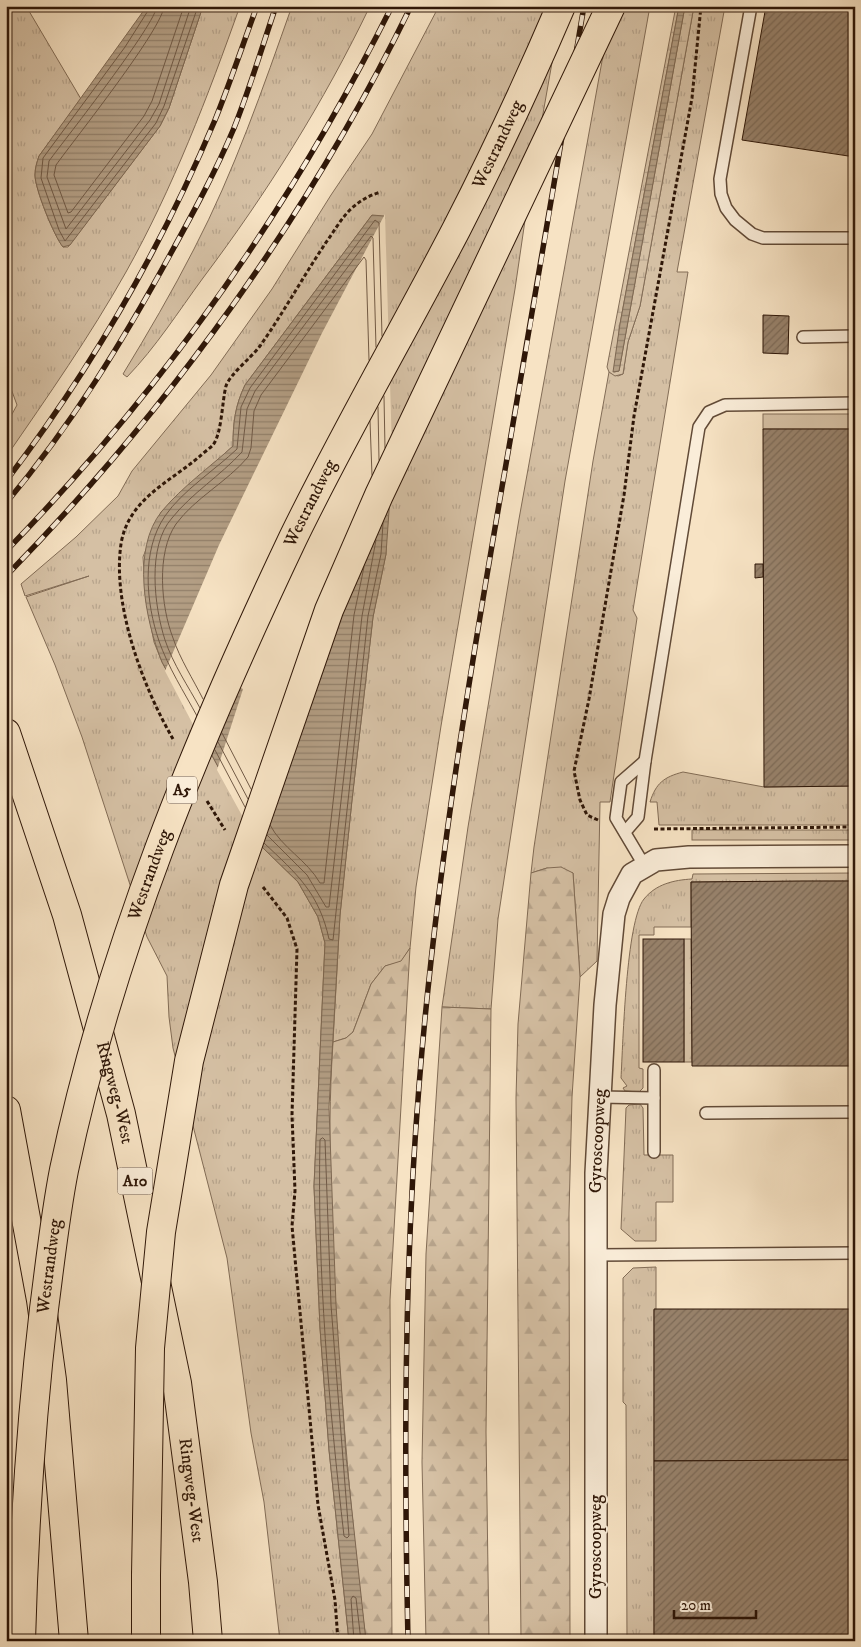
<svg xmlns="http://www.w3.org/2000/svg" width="861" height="1647" font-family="'IM FELL DW Pica',serif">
	<defs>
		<pattern id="grass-tufts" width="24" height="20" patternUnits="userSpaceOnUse" patternTransform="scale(1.25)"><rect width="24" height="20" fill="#d5c0a4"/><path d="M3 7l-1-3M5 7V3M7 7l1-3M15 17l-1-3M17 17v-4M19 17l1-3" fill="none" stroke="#b7a48c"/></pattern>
		<pattern id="forest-firs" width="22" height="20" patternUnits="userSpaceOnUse" patternTransform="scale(1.25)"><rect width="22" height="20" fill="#d5c0a4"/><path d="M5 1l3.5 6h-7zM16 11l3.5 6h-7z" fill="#b7a48c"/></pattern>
		<pattern id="wetland-marsh" width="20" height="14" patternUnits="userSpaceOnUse" patternTransform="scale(1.25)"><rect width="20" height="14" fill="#d5c0a4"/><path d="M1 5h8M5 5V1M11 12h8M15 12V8" fill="none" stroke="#b7a48c"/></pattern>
		<pattern id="water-rules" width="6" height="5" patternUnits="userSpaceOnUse" patternTransform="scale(1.25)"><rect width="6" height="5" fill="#b39e84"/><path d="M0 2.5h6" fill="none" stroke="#92806a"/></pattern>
		<pattern id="building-hatch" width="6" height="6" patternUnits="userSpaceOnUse" patternTransform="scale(1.25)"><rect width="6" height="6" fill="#97816a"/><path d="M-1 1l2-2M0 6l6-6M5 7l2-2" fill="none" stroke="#7c6955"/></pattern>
	</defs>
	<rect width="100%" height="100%" fill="#f7e3c4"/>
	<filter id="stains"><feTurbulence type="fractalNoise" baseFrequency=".004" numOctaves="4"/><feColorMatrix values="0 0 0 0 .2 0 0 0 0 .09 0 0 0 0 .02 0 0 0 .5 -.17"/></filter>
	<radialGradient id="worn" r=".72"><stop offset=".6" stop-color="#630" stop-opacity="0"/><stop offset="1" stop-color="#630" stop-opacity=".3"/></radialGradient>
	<g fill="url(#grass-tufts)" stroke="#826c56">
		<path d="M6 6H26L81 99 39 156C37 162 35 168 35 175 35 189 54 236 63 247H68L160 126 169 108 203 6H240C208 96 173 188 126 272 90 336 48 396 6 457V425L17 405 6 375Z"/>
		<path d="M292 6H370C324 102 267 193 203 278 178 312 156 347 127 377L123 374C148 333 172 292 194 249 234 172 263 88 292 6Z"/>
		<path d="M439 6H562L529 193 515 289 441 726 416 887 410 948 401 962 385 966 371 984 353 1032 346 1038 333 1042 340 915 352 800 373 617 386 554 372 215 245 385C235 406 233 423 233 446L161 512 143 557 146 601 154 642 162 662 260 845 298 882 318 917 325 943 314 1186 320 1328 329 1450 349 1641H280L264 1502 251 1433 227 1258 173 1048 169 1017 167 976 147 937 82 737 55 665 26 597 89 576 25 596 21 584 76 537 118 496 132 471 211 375 272 289 331 195 372 134Z"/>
		<path d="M612 6H650L565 481 498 919 491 1009 442 1007 468 827 519 519Z"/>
		<path d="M694 6H725L677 272H688L633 610 637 618 610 802H600L597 961 580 977 573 873 547 868 531 873 534 847 593 461 609 372 618 376 623 374 628 342 640 306Z"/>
		<path d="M683 772 764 787 855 786V825H659L657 802H650C656 783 664 777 683 772Z"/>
		<rect x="692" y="830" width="163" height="10"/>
		<path d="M855 873V881L691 882V927H654V935H639V1068L643 1069V1088L639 1092 625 1091 623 1088 627 1086 621 1078C623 1043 626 921 644 899 656 884 674 880 692 879L693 874Z"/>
		<path d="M640 1104 643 1108 644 1155H673V1202H656V1241H635L621 1229 626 1108 629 1105Z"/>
		<path d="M656 1267V1309L654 1310V1641H627L626 1405 623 1402V1278L633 1268Z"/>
	</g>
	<g fill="url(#forest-firs)" stroke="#826c56">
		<path d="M561 867 573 873 580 977 572 1097 569 1213 570 1641H521L516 1098 518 1024 531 873 547 868Z"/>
		<path d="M684 939H691L692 1062H684Z"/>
		<path d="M410 948 390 1300 392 1641H366C354 1547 346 1453 339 1359 332 1254 326 1147 333 1042L346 1038 353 1032 371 984 385 966 401 961Z"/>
		<path d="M442 1007 491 1009 486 1432 489 1641H426L422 1462 426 1254Z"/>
	</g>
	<path fill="url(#wetland-marsh)" stroke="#826c56" d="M676 6H679L620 324 614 372 619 371 685 6H694L640 306 628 342 623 374 615 376 609 372 607 367Z"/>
	<rect fill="#d5c0a4" stroke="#826c56" x="763" y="414" width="92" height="15"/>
	<g fill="url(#water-rules)" stroke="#7e6852">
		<path d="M147 6H203L169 108 160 126 70 245 63 247C54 236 35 189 35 175 35 168 37 162 39 156Z"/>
		<path d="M679 6H685L619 371 613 372 620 324Z"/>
		<path d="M372 215 384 216 391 483 386 554 373 617 352 800 340 915 329 1107 336 1305 346 1456 366 1641H349L329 1450 320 1328 314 1186 325 943 318 917 298 882 260 845 162 662C145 620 131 549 162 511 182 487 210 467 233 446 233 423 235 406 245 385Z"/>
	</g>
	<path fill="#f7e3c4" d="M385 214 393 483 316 680 272 810 261 850 217 770 243 689 237 686 209 755 165 671 219 545 322 333Z"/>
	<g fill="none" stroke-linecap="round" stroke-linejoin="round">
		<g stroke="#715a46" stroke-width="1">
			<path d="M151 6 125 47 43 158 41 178 59 230 65 241 156 123 164 106 198 6"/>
			<path d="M157 6C156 24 66 138 49 161L47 177 66 229 150 120 159 104 191 6"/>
			<path d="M164 6C164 27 74 140 56 165L54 175 68 213 71 212 144 116 152 101 184 6"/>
			<path d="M384 396 385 448"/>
			<path d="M378 407 379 460"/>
			<path d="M370 421 372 475"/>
			<path d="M203 699C193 679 180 659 173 638 161 607 156 553 176 524 195 498 227 482 248 457L251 448 254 411 261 395 364 257 366 260 369 360"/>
			<path d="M200 708C188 686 173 664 165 640 154 606 147 546 172 518 192 493 220 476 242 452L247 409 255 391 371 236 373 238 376 347"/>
			<path d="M197 716C184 692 168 667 159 641 146 603 141 551 165 516 182 491 215 470 237 449L241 407 250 388 375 220 379 223 382 336"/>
			<path d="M222 733 251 789"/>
			<path d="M218 742 248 799"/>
			<path d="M215 750 245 807"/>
			<path d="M270 825C282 848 307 860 320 883H324L354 615 364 567"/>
			<path d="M267 835 307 875 326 907H329L362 616 376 540"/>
			<path d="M264 843C297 874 319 893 329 939L333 940 368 616 381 554 383 523"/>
			<path d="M323 1138 325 1140 331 1305 349 1536 347 1538 344 1536C329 1405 317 1272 320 1140Z"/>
			<path d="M354 1641 351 1599 353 1596 356 1598 361 1641"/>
		</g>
	</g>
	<g fill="url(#building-hatch)" stroke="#2f1708">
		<path d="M766 6H855V157L742 140Z"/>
		<path d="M763 315 789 316 788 354 763 353Z"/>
		<path d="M763 429H855V786L764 787Z"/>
		<path d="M755 564H763V577L755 578Z"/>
		<path d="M803 881H855V1066H692L691 882Z"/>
		<rect x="643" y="939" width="41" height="123"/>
		<path d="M654 1309H855V1460L654 1461Z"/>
		<path d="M855 1460V1641H654V1461Z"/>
	</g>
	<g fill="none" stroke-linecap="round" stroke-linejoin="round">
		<g stroke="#614a37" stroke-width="14">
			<g id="service">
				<path d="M751 6 720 179 721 194 726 208 735 220 752 234 763 238H855"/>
				<path d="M803 337 855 336"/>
				<path d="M625 832 638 817 645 761 699 427 709 412 725 405 855 403"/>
				<path d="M644 865 616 818 621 782 645 761"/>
				<path d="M654 1070V1152"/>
				<path d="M600 1097 654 1098"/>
				<path d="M706 1113 855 1112"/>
				<path d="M596 1255 855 1253"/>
			</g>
		</g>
		<g stroke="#614a37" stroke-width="24">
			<g id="minor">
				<path id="s1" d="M596 1641V1173L605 1005 614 914 619 898 632 874 656 860 689 857 855 856"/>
			</g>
		</g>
		<g stroke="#2f1708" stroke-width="30">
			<g id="motorway">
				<path id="s2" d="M6 733 67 915 121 1114 177 1383 203 1582 208 1641"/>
				<path d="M6 1110 41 1300 52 1380 74 1641"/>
				<path d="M146 1575V1641"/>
			</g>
		</g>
		<g stroke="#2f1708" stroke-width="3" stroke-dasharray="4 2.5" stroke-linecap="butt">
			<path d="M173 739C143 687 112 605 121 544 128 500 168 483 199 457 203 453 209 449 213 445 222 433 222 401 226 386 230 374 252 357 260 346 284 312 304 275 327 241 335 230 342 217 352 208 361 200 370 195 381 192"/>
			<path d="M207 801 225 830"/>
			<path d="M598 820 587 815 580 800 574 771 589 699 624 495 634 416 692 98 701 6"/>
			<path d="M654 829 855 827"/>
			<path d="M263 887 287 918 297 949 292 1115 295 1191 292 1226 318 1505 335 1600 338 1641"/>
		</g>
		<use href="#service" stroke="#faedd9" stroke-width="11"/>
		<use href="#minor" stroke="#faedd9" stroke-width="21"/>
		<use href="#motorway" stroke="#f7e3c4" stroke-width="28"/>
		<g stroke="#2f1708" stroke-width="5.5">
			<g id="rail">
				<path d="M6 481C90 371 161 248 215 120 230 83 243 44 257 6"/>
				<path d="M6 503C71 426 123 341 171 253 193 213 216 171 234 128 250 88 262 47 276 6"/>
				<path d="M6 551C163 390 292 206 392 6"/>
				<path d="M6 576C169 409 309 216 411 6"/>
				<path d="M408 1641C404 1456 404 1271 419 1086 436 872 472 659 509 447 535 300 559 153 584 6"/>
			</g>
		</g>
		<use href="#rail" stroke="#faedd9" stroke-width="4" stroke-dasharray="11" stroke-linecap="butt"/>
		<g stroke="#2f1708" stroke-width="30" stroke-linecap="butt">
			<g id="motorway-bridge">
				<path d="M146 1575 150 1348 161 1232 189 1061 234 885 329 610 379 495 611 6"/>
				<path id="s3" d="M21 1641C24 1529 31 1420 44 1309 50 1263 55 1216 64 1170 110 950 197 740 293 538 344 433 403 332 457 228 494 156 529 81 561 6"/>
			</g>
		</g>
		<use href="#motorway-bridge" stroke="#f7e3c4" stroke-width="28"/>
	</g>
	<g text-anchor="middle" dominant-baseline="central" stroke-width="4" stroke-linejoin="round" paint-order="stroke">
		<g fill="#faedd9" stroke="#6c5747" stroke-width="1">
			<rect x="167" y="776.5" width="30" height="27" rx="4"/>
			<rect x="117.5" y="1167.5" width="35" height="27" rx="4"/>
		</g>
		<g font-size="16" font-weight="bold" fill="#2f1708">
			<text x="182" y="790">A5</text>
			<text x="135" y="1181">A10</text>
		</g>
		<g font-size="18" fill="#2f1708" stroke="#faedd9">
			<text stroke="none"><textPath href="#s3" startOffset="1591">Westrandweg</textPath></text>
			<text stroke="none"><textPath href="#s3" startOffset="1186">Westrandweg</textPath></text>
			<text stroke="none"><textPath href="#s3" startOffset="781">Westrandweg</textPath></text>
			<text stroke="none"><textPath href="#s2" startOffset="376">Ringweg-West</textPath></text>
			<text stroke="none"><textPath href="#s1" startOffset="500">Gyroscoopweg</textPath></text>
			<text stroke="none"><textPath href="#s3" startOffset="376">Westrandweg</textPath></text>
			<text stroke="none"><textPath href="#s2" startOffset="781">Ringweg-West</textPath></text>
			<text transform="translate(596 1547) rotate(-90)">Gyroscoopweg</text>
		</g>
	</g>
	<rect width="861" height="1647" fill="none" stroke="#f7e3c4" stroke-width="25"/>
	<rect x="8" y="8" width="846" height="1632" fill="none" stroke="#2f1708" stroke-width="2.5"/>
	<rect x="12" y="12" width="836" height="1622" fill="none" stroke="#2f1708"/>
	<path d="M674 1610v8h82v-8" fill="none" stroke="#2f1708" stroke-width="2.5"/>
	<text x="681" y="1610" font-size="15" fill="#2f1708" stroke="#faedd9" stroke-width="4" paint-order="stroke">20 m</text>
	<rect width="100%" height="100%" filter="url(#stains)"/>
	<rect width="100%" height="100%" fill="url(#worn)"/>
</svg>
